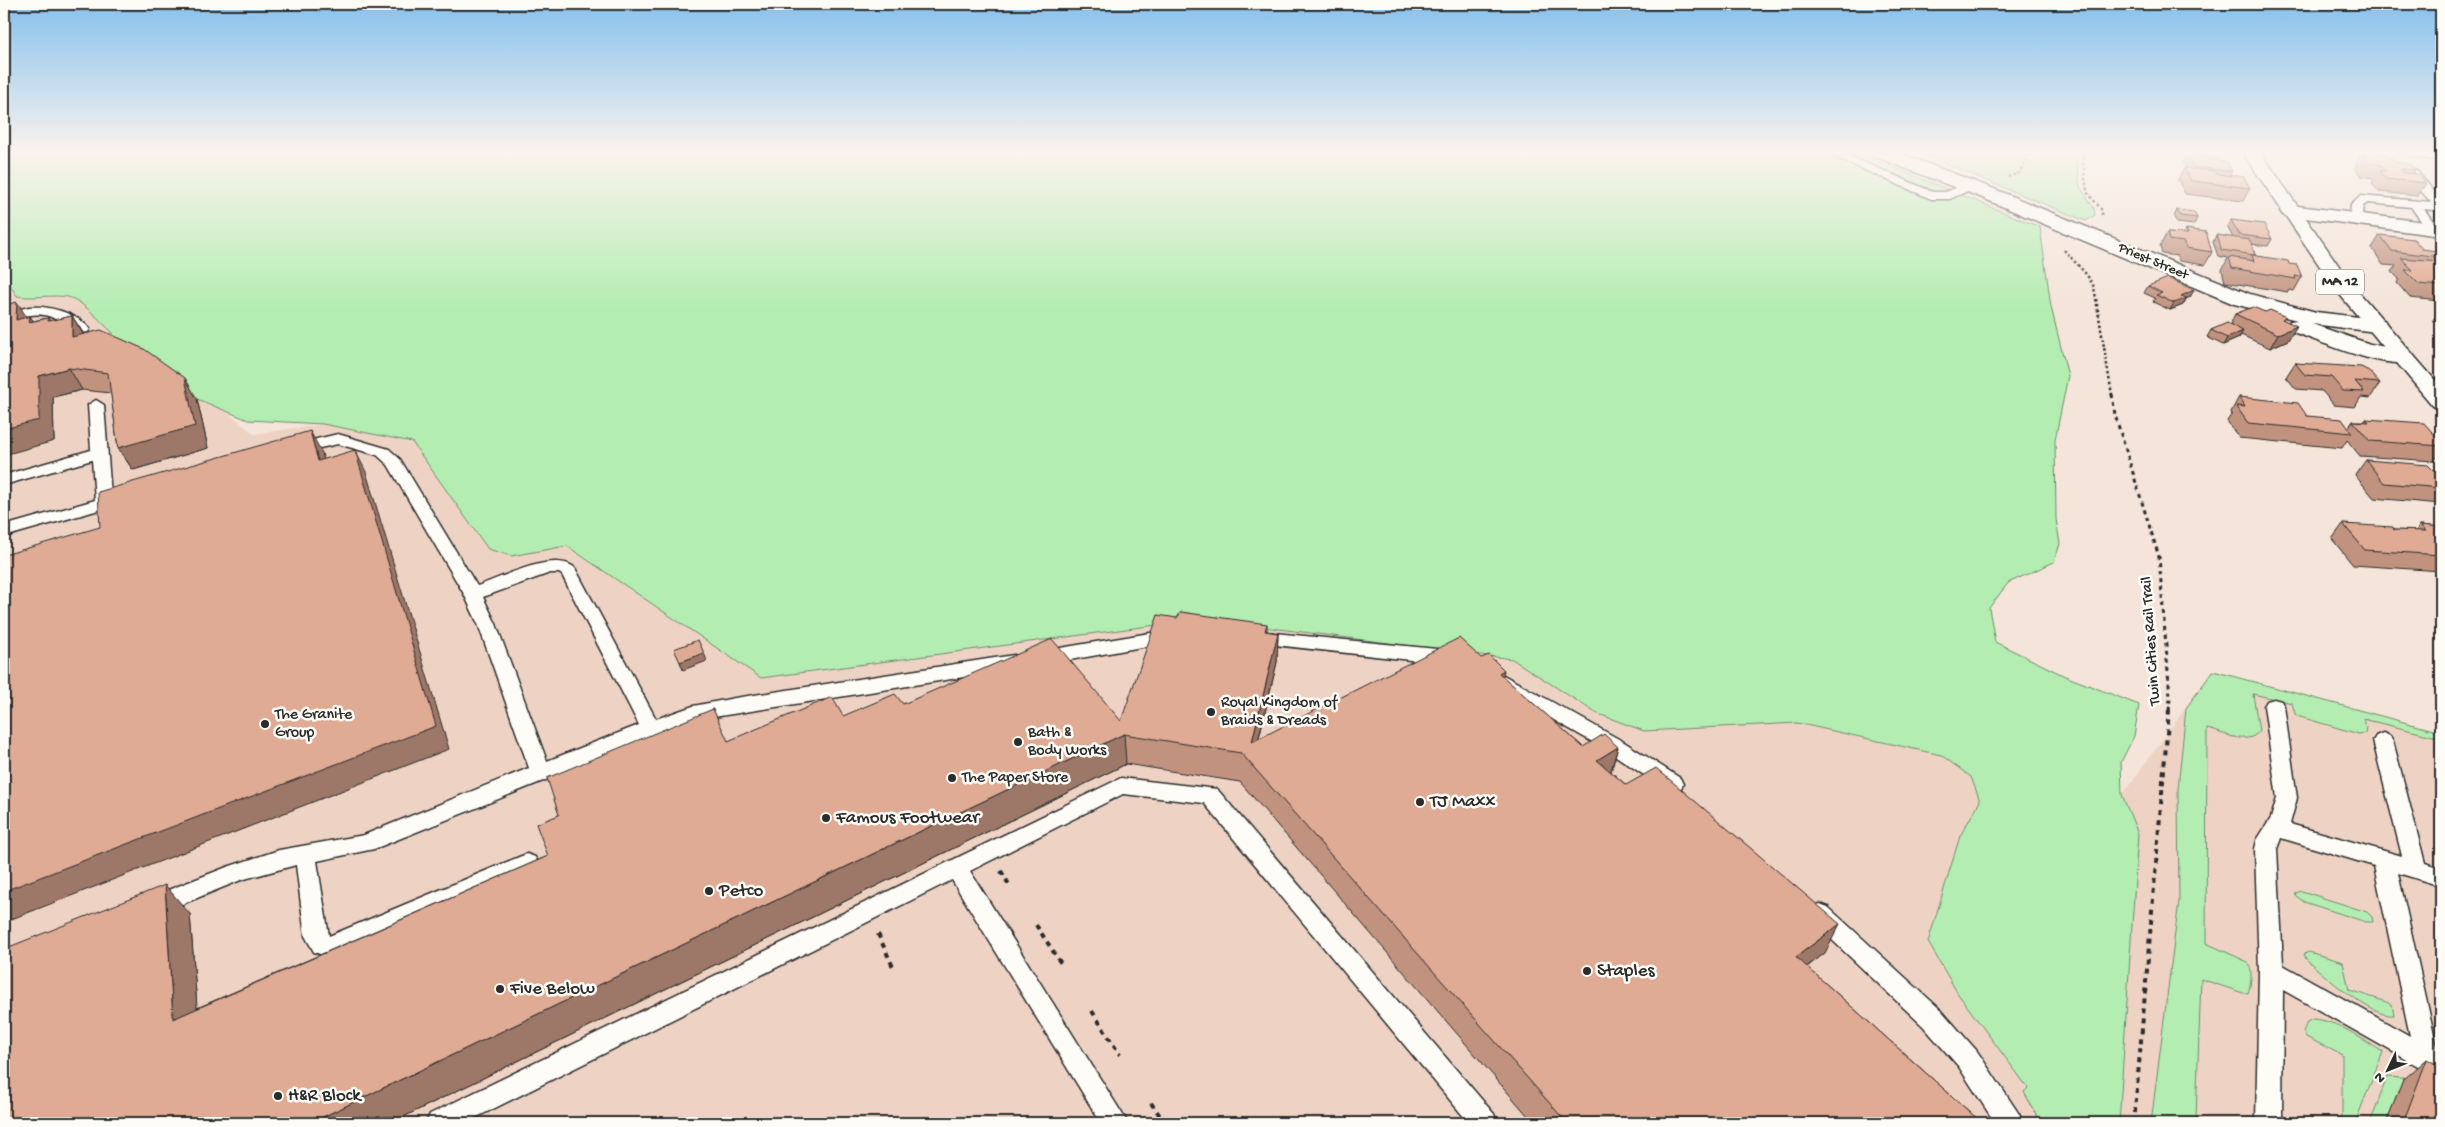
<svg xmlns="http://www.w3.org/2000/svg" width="2445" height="1127" font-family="'Gochi Hand',sans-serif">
	<rect width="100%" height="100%" fill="#f4e4d9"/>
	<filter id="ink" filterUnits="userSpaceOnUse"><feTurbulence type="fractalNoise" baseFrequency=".02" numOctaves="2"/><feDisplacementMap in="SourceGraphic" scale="10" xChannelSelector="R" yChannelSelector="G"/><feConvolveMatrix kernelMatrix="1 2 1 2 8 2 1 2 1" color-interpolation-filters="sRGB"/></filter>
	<g filter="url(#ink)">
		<path fill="#eed3c4" d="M4 259 80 293 254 434 323 424 415 443 1201 619 1512 660 2122 795 2213 671 2441 732V1123H4Z"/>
		<g fill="#b3edb1" stroke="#6f8c6e">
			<path d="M7 153H1858L2040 227 2051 307 2068 376 2055 440 2056 519 2060 544 2054 562 2008 583 1989 608 1995 642 2065 676 2139 705 2134 736 2121 762 2122 795 2138 834 2119 1123H2041L2024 1092 2028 1088 1958 994 1928 942 1960 836 1980 801 1971 777 1941 755 1797 723 1644 731 1596 713 1512 659 1201 619 761 678 567 546 511 556 488 549 412 442 323 424 248 420 197 399 157 370 114 351 113 333C102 323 82 300 68 297 52 294 34 299 17 296L4 276V155Z"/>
			<path d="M1919 153H2076L2080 187 2094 208 2095 215 2086 221Z"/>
			<path d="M2213 671 2441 732V738L2363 719 2366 727 2365 733 2359 734 2300 717 2295 714 2292 703 2253 694 2259 731C2248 747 2222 732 2207 729L2206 943 2248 962C2253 970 2251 984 2248 993H2243L2201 979 2196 1118 2207 1123H2151L2179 901 2178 789 2186 708Z"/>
			<path d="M2302 891 2367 912 2372 917 2373 922H2366L2304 902 2296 896 2295 893Z"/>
			<path d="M2309 952 2343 962 2349 990 2387 1002 2392 1005 2394 1015C2373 1019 2321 973 2306 959L2304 954Z"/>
			<path d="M2312 1019C2338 1020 2361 1039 2383 1052L2355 1123H2342V1055L2306 1037 2303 1032 2307 1022Z"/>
			<path d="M2387 1077 2414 1079 2403 1081 2386 1123H2370Z"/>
		</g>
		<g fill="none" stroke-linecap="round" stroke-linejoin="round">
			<g stroke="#2b2b2b" stroke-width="3">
				<g id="lane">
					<path d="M1826 153H1842L1933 192H1945L1970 183 1976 187 1950 199H1931Z"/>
					<path d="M2405 153 2441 155V161L2411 156Z"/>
					<path d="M2407 166 2417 171 2441 200V211L2424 209 2438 228 2436 231H2428L2411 207 2368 203 2363 206 2362 213 2367 220 2361 224 2357 223 2350 213 2351 205 2361 196 2431 202 2401 169Z"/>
					<path d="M29 307C48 305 77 313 90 329L88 332C73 336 59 317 44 315 30 313 17 318 4 321V313Z"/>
					<path d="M96 400 104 405 111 496 121 493 127 494 129 498 127 502 4 537V526L95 500 92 460 4 485V475L91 450 88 405Z"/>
					<path d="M338 434 389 449 400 459 477 586C501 578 554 550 575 568L656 719 693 706 735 698 1014 655 1021 657 1023 662 1021 667 1014 669 695 720 374 849 317 861 329 936 519 857 527 854 535 857 538 863 535 869 329 957 314 952 305 936 296 865 241 880 153 916 145 913 142 906 145 899 227 867 279 850 364 835 529 768 478 624 464 594 388 465 377 455 338 444 293 454 285 449 287 446ZM550 573H559L562 575 639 725 547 761 496 624 483 597Z"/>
					<path d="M1174 629 1181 630 1183 635 1181 640 1042 665 1035 663 1033 658 1035 653 1042 651Z"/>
					<path d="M1254 631 1447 650 1454 652 1456 657 1454 662 1447 664 1247 642 1245 637 1247 632Z"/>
					<path d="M1498 672 1624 742 1680 778 1683 784 1680 790 1673 792 1666 790 1610 752 1491 684 1488 679 1491 674Z"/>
					<path d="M2274 699 2281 701 2284 706 2297 798 2290 824 2402 856 2373 741 2376 736 2383 733 2390 736 2393 741 2425 863 2441 868V886L2398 873 2438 1052 2441 1054V1079L2283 990 2282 1123H2256L2259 971 2255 849 2257 840 2271 818 2277 798 2264 706 2267 701ZM2281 838 2374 866 2410 1036 2283 965 2277 849Z"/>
					<path d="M1121 778 1217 789 1494 1114 1498 1123H1469L1204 803 1123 794 970 871 1128 1123H1101L952 880 465 1123H426L430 1114Z"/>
					<path d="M1820 904 1828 907 1941 1010 1977 1051 2019 1114 2023 1123H1995L1959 1067 1923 1026 1812 921 1809 914 1812 907Z"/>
				</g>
			</g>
			<g stroke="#2b2b2b" stroke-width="3">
				<path id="street" d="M2290 205 2441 224V236L2283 215 2280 211 2283 207Z"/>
			</g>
			<g stroke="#2b2b2b" stroke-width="3">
				<path id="secondary" d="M1873 153H1899L1994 189 2250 294 2316 312 2384 320 2387 325 2384 330 2376 332 2312 324 2370 344 2411 352 2414 357 2411 362C2381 369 2320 341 2290 331L2287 326 2290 321 2297 320 2234 304 1980 197 1876 157Z"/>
			</g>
			<g stroke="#2b2b2b" stroke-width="3">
				<path id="primary" d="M2243 153H2261L2350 282 2441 387V408L2433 406 2336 290Z"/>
			</g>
			<g stroke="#2b2b2b" stroke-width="2.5" stroke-dasharray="2.5 2.5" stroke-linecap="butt">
				<path d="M1794 153H1801"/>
				<path d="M2082 153 2087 192 2101 209 2103 218"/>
				<path d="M2008 177 2019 173 2027 158 2026 153"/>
				<path d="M2064 250 2087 275 2094 287 2112 395"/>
			</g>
			<path stroke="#2b2b2b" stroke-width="3" stroke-dasharray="4 4" stroke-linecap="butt" d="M2112 394 2115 415 2159 557 2170 697 2169 712"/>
			<g stroke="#2b2b2b" stroke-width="4" stroke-dasharray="5 5" stroke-linecap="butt">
				<path d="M1001 871 1011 888"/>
				<path d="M1036 925 1062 965"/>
				<path d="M878 934 894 969"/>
				<path d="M1092 1011 1120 1055"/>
				<path d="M1151 1103 1165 1123"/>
				<path d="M2134 1123 2169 710"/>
			</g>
			<use href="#lane" fill="#fdfcf7" fill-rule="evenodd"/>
			<use href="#street" fill="#fdfcf7" fill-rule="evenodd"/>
			<use href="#secondary" fill="#fdfcf7" fill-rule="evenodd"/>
			<use href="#primary" fill="#fdfcf7" fill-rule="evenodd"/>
		</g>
		<g fill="#c1937f" stroke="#2b2b2b">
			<path d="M2178 153H2221L2217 159 2208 158 2210 160 2232 171 2230 175 2250 188 2243 201 2185 194 2178 180 2184 168H2186L2183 162 2186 156 2179 155Z"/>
			<path d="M2362 153H2384L2396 162 2415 170 2413 173 2426 183 2418 196 2379 192 2372 183 2374 180 2373 178 2361 176 2355 168 2357 165 2356 164Z"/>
			<path d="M2177 210 2197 218 2194 225 2177 223 2174 217Z"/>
			<path d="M2231 220 2272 239 2268 246 2251 244 2255 255 2289 264 2302 277 2294 291 2289 290 2288 292 2225 282 2222 270 2228 258 2218 256 2213 242 2216 235 2233 238 2227 226Z"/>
			<path d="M2186 229 2212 252 2205 265 2179 261 2177 256 2162 254 2160 246 2167 233 2184 234Z"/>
			<path d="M2380 235 2441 256V259L2439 261H2441V301L2410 298 2397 283 2399 279 2392 272 2396 266 2383 265 2372 248Z"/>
			<path d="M2148 286 2194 290 2190 297 2186 299 2183 305 2170 310 2153 302 2155 298 2144 293Z"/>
			<path d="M2438 313H2441V328L2433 320Z"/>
			<path d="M2235 314 2284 320 2288 340 2270 348 2241 335 2239 338 2223 345 2207 337 2211 330 2230 325Z"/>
			<path d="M30 316 33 321 48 318 50 321 72 316 84 334 197 399 208 448 133 470 118 448 111 393 82 390 53 397 54 441 27 317Z"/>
			<path d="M2295 363 2380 383 2370 398 2361 397 2355 407 2334 405 2322 391 2296 389 2286 377Z"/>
			<path d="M2239 397 2348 428 2353 421H2365L2366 419 2441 442V451L2434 461 2360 456 2347 440 2342 448 2239 438 2227 421 2232 414 2231 412Z"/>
			<path d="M2366 460 2441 471V504L2374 498 2355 475Z"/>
			<path d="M2343 524 2394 530 2416 531 2420 525 2441 527V571L2353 565 2332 539Z"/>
			<path d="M1267 624V631L1278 633 1277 662 1259 738 1503 677 1583 747H1618L1611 772 1825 953 1807 967 1982 1123H1534L1240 782 1126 764 391 1123H4L190 914 197 1008 548 856 559 815 728 741 903 704 1121 721Z"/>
			<path d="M2427 1059 2441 1123H2386L2403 1080Z"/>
		</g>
		<g fill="#9d7868" stroke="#2b2b2b">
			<path d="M2194 290 2190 297 2186 299 2183 305 2170 310 2174 303 2181 296Z"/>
			<path d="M17 302 29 321 30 316 43 337 16 320Z"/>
			<path d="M72 316 85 337H72Z"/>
			<path d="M2297 326 2288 340 2270 348 2278 334Z"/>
			<path d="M2243 331 2239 338 2223 345 2227 338Z"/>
			<path d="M69 368 82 390 53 397 54 441 4 455V429L39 376Z"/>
			<path d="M185 378 197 399 208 448 133 470 118 448Z"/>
			<path d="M310 431 322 453 330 483 318 461Z"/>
			<path d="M355 450 366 472 449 749 4 922V891Z"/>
			<path d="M1278 633 1277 662 1252 766V742Z"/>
			<path d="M704 653 707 661 683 670 680 662Z"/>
			<path d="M1504 670 1499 699V673Z"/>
			<path d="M1124 734 1126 764 391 1123H310Z"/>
			<path d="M1618 747 1609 777 1597 760Z"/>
			<path d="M165 885 190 914 200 1047 173 1019Z"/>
			<path d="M1840 924 1825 953 1781 986 1796 957Z"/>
		</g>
		<g fill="#e0ab94" stroke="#2b2b2b">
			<path d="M2365 153H2384L2396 162 2409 164 2415 170 2401 169 2404 173 2418 174 2426 183 2386 179 2380 171H2386L2381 165 2369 163 2362 155 2367 156Z"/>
			<path d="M2186 155 2208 158 2210 160 2227 162 2232 171 2193 167Z"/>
			<path d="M2184 168 2215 171 2216 174 2244 177 2250 188 2191 181Z"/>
			<path d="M2177 210 2194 212 2197 218 2180 216Z"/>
			<path d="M2231 220 2264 224 2272 239 2239 235Z"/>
			<path d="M2186 229 2206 232 2212 252 2186 248 2184 242 2169 240 2167 233 2188 234Z"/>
			<path d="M2216 235 2250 240 2255 255 2221 250Z"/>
			<path d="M2380 235 2414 239 2422 249 2437 251 2441 257 2392 251Z"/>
			<path d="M2252 255 2288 261 2289 264 2297 265 2302 277 2295 276 2296 279 2232 268 2229 257 2254 261Z"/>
			<path d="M2401 258 2441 261V271H2438L2441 274V286L2419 284 2405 270H2413Z"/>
			<path d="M2168 278 2194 290 2181 296 2187 298 2174 303 2156 295 2162 293 2148 286Z"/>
			<path d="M17 302 16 320 30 316 29 322 48 318V321L72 316V337L101 330 144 349 185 378 195 426 118 448 108 373 69 368 39 376V420L4 429V305Z"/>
			<path d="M2253 307 2265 312 2270 310 2286 317 2282 319 2297 326 2278 334 2235 314Z"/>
			<path d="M2227 323 2243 331 2227 338 2211 330Z"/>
			<path d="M2295 363 2361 367 2369 371 2380 383 2355 381 2364 392 2343 391 2331 377 2305 375Z"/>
			<path d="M2239 397 2298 403 2307 416 2342 419 2352 433 2248 423 2236 406 2245 407Z"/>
			<path d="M2366 419 2424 423 2441 442V446L2370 441 2353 421 2369 422Z"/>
			<path d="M310 431 318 461 355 450 436 726 4 891V555L100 527 98 492Z"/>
			<path d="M2366 460 2428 465 2433 470 2441 471V488L2384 483Z"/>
			<path d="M2343 524 2393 527 2394 530 2426 531 2420 525 2441 527V555L2365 550Z"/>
			<path d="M1181 612 1267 624 1265 631 1278 633 1252 742 1459 638 1481 658 1489 655 1504 670 1499 673 1583 747 1604 734 1618 747 1597 760 1626 785 1656 768 1840 924 1796 957 1982 1123H1567L1241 753 1124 734 310 1123H4V949L165 885 173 1019 548 856 536 824 559 815 547 778 713 709 728 741 832 697 843 716 895 694 903 704 1052 639 1121 721 1158 615 1177 618Z"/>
			<path d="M698 640 704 653 680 662 674 649Z"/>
			<path d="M2427 1059 2441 1067V1123H2403Z"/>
		</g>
	</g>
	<linearGradient id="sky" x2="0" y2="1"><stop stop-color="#86c1ed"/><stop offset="0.49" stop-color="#faf3ee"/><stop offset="1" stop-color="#faf3ee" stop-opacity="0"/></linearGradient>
	<rect width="2445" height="311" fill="url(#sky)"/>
	<g fill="#2b2b2b" stroke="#fdfcf7" stroke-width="2">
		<circle cx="1211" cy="712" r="5"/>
		<circle cx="265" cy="724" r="5"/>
		<circle cx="1018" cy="742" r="5"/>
		<circle cx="952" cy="778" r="5"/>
		<circle cx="1420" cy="802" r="5"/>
		<circle cx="826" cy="818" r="5"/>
		<circle cx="709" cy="891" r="5"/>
		<circle cx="1587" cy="971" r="5"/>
		<circle cx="500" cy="989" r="5"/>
		<circle cx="278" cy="1096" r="5"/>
	</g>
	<g text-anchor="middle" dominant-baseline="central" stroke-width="5" stroke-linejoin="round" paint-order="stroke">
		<g font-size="14" fill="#2b2b2b" stroke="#fdfcf7">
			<text transform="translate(2153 262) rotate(23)">Priest Street</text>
		</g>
		<rect fill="#fdfcf7" stroke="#6a6a68" stroke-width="1" x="2316" y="269.5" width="48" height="25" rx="4"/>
		<g font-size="15" font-weight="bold" fill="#2b2b2b">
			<text x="2340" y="282">MA 12</text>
		</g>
		<g font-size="16" fill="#2b2b2b" stroke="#fdfcf7">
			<text transform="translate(2152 641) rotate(-94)">Twin Cities Rail Trail</text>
		</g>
		<g font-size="16" fill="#2b2b2b" stroke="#fdfcf7" text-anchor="start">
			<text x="1221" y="703">Royal Kingdom of<tspan x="1221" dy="18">Braids &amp; Dreads</tspan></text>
			<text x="275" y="715">The Granite<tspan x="275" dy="18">Group</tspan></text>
			<text x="1028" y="733">Bath &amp;<tspan x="1028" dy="18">Body Works</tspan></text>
			<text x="962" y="778">The Paper Store</text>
		</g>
		<g font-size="19" fill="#2b2b2b" stroke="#fdfcf7" text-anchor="start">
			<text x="1430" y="802">TJ Maxx</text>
			<text x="836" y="818">Famous Footwear</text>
			<text x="719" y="891">Petco</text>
			<text x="1597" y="971">Staples</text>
			<text x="510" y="989">Five Below</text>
			<text x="288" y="1096">H&amp;R Block</text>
		</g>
	</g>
	<rect width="2445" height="1127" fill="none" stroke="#fdfcf7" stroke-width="20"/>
	<rect x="10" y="10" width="2425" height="1107" fill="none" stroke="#2b2b2b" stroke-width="2" filter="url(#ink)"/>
	<g transform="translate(2388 1070) rotate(227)" stroke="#fdfcf7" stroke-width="4" paint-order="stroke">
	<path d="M0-4L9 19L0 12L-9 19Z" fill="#2b2b2b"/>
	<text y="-8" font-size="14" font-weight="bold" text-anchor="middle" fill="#2b2b2b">N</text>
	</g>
</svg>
